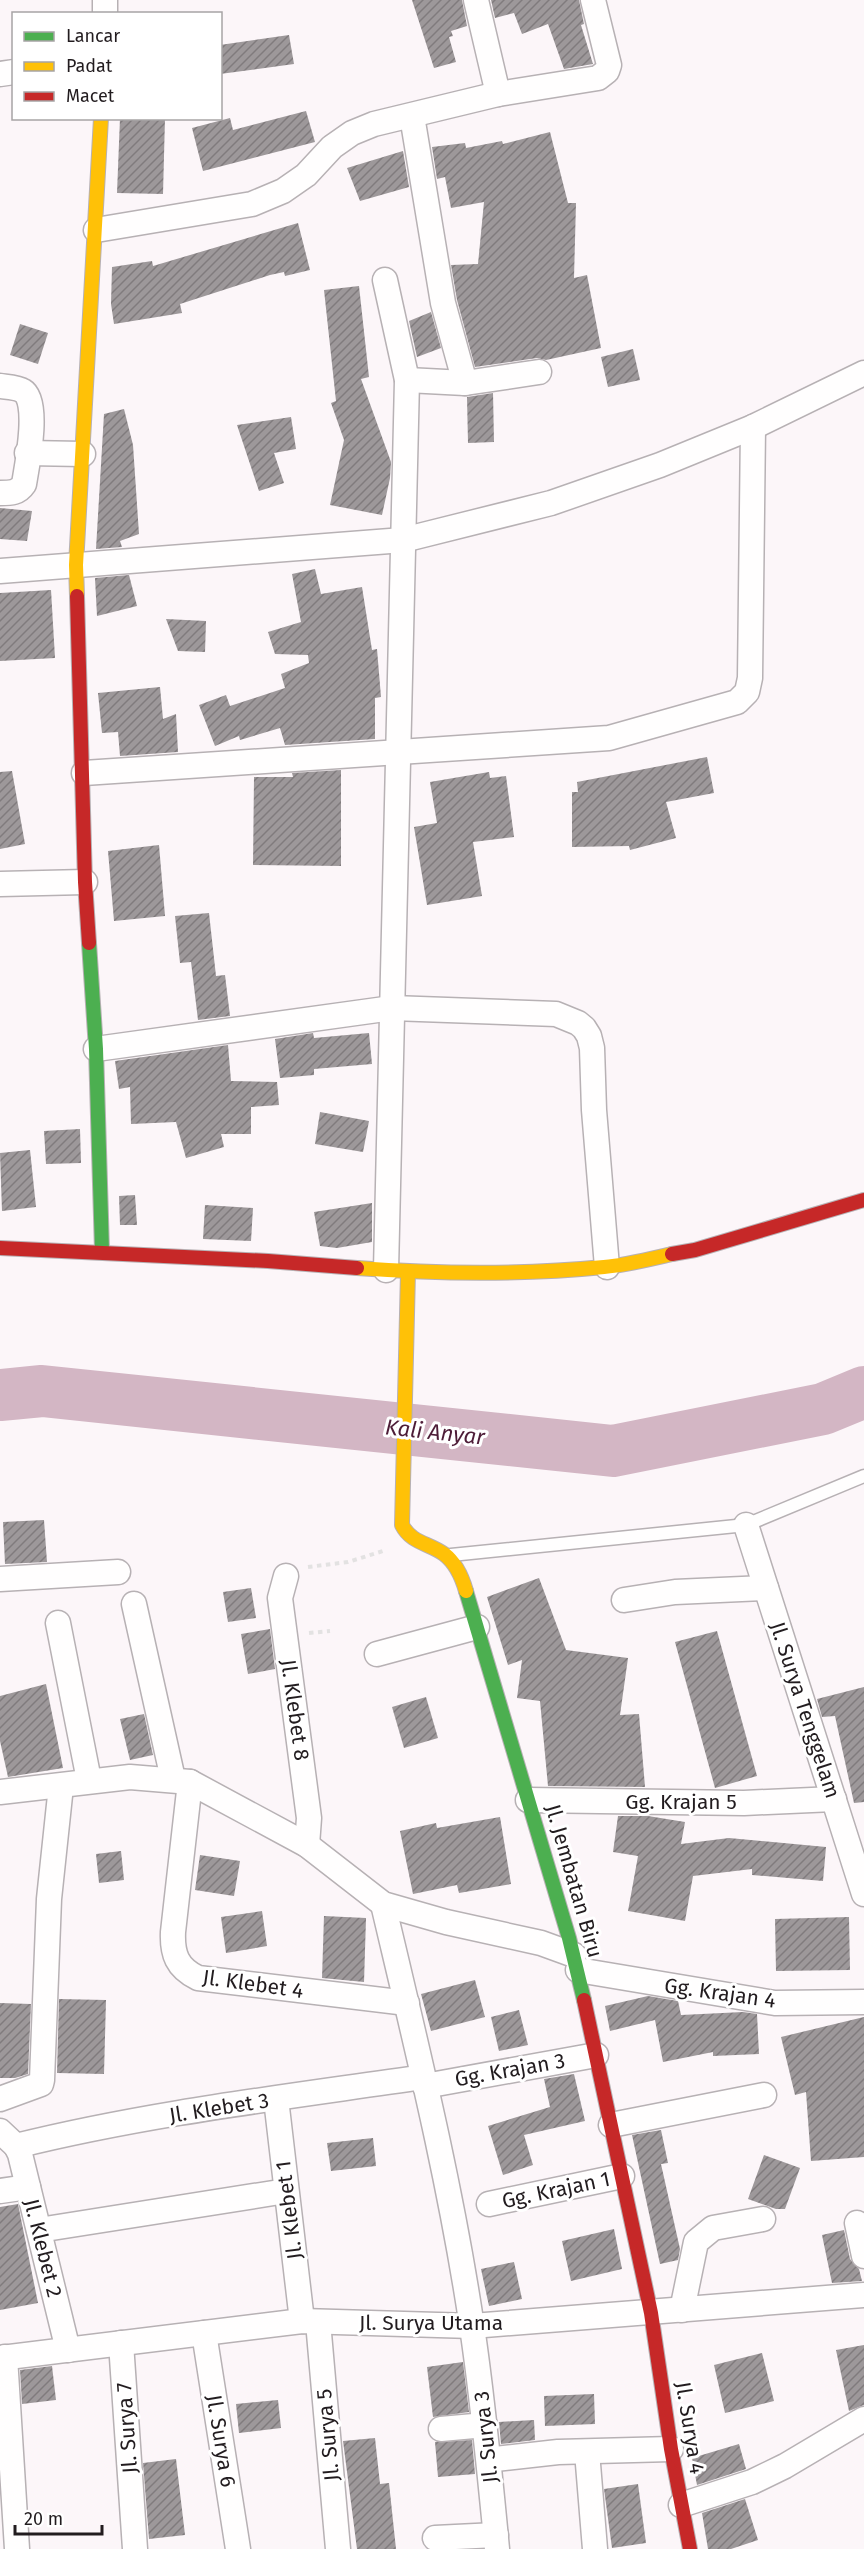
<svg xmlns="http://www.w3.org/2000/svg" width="864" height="2549" font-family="'Fira Sans',sans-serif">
	<defs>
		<pattern id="building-hatch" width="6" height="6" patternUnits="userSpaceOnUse" patternTransform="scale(1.5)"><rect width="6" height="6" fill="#9d989a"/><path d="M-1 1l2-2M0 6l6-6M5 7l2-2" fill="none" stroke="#807b7d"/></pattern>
	</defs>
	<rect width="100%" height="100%" fill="#fcf6f9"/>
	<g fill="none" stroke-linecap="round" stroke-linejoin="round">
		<path stroke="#d3b6c4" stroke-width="52" d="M0 1395 42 1391 613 1451 823 1409 864 1392"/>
	</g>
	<g fill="url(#building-hatch)">
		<path d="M412 0H462L467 26 451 31 453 36 449 37 456 62 434 68Z"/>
		<path d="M491 0H579L584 24 581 25 593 64 564 69 548 24 522 34 514 13 495 18Z"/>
		<path d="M289 35 294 64 220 74V45Z"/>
		<path d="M306 111 315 142 203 171 192 128 230 118 233 130Z"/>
		<path d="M120 118H165L163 194 117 193Z"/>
		<path d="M550 132 568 203H576L574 278 587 275 601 348 546 360 537 358 475 367 457 300 451 265 478 264 484 202 451 208 445 177 437 179 432 147 465 143 466 148 502 141 503 144Z"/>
		<path d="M403 151 409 187 360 201 347 168Z"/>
		<path d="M298 223 310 270 285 276 284 272 270 275 180 304 182 313 114 324 111 304 112 267 152 261 153 266Z"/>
		<path d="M359 286 369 377 361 379 391 462 390 478 382 515 330 505 344 440 331 403 336 401 324 290Z"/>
		<path d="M431 312 441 348 417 357 409 321Z"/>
		<path d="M20 324 48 333 38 364 10 355Z"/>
		<path d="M633 349 640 380 608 387 601 357Z"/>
		<path d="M493 393 494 442 468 443 467 397Z"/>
		<path d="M124 409 133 445 139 534 120 541 122 547 96 549 104 414Z"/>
		<path d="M291 417 296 449 274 453 284 483 259 491 237 425Z"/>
		<path d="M0 508 32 511 27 541 0 539Z"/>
		<path d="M315 569 321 594 362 587 372 650 377 649 381 697 375 698V739L285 745 280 728 240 740 239 736 215 746 199 705 226 695 230 706 285 688 281 674 309 663 308 655 275 654 268 632 301 622 292 574Z"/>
		<path d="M129 575 137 606 97 616 95 578Z"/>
		<path d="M51 590 55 658 0 661V593Z"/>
		<path d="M166 619 206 621 205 652 178 651Z"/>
		<path d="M160 687 163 719 176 714 178 752 120 756 118 732 102 733 98 693Z"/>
		<path d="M707 757 714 793 666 802 676 838 630 850 629 846 572 847V792H578L577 782Z"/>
		<path d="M341 770V866L253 865 254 777H293L292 773Z"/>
		<path d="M12 771 25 844 0 849V772Z"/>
		<path d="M489 772 490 778 506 776 514 837 473 842 482 896 427 905 414 827 437 823 430 782Z"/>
		<path d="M159 845 165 916 114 921 108 851Z"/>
		<path d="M209 913 216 976 225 975 230 1016 198 1020 191 962 180 963 175 916Z"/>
		<path d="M313 1033 314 1038 369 1033 372 1064 314 1069V1075L280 1078 275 1039Z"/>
		<path d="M228 1045 231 1081 277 1082 279 1105 251 1107V1134H221L224 1147 186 1158 176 1122 131 1124 130 1087 119 1089 115 1061Z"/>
		<path d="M320 1112 369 1121 363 1152 315 1144Z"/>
		<path d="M80 1129 81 1163 46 1164 44 1131Z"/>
		<path d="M30 1150 36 1207 2 1211 0 1153Z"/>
		<path d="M135 1195 137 1225H120L119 1196Z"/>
		<path d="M372 1203V1242L337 1248 320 1246 314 1212Z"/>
		<path d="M205 1205 253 1208 251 1241 203 1239Z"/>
		<path d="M44 1520 47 1562 5 1564 3 1522Z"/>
		<path d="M539 1578 566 1650 628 1658 620 1715 639 1714 645 1787 548 1786 540 1701 517 1698 522 1660 508 1665 487 1597Z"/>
		<path d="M251 1588 256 1618 228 1622 223 1592Z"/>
		<path d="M270 1629 275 1669 248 1674 241 1634Z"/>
		<path d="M717 1631 757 1776 715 1788 675 1642Z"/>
		<path d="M46 1684 63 1768 8 1777 0 1741V1696Z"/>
		<path d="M864 1687V1802L854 1803 835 1716 822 1717 817 1699Z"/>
		<path d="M426 1697 438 1738 404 1748 392 1707Z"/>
		<path d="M144 1714 153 1755 130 1760 120 1719Z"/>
		<path d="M618 1816H648L685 1822 681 1844 729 1838 826 1847 823 1881 752 1875V1869L693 1876 685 1921 628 1911 638 1856 613 1852Z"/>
		<path d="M500 1817 511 1884 459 1893 457 1885 413 1894 400 1831 436 1823 437 1828Z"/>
		<path d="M121 1851 124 1880 99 1883 96 1854Z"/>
		<path d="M200 1855 240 1861 234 1896 195 1890Z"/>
		<path d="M262 1911 267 1946 226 1953 221 1917Z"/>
		<path d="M324 1916 366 1918 364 1982 322 1978Z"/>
		<path d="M849 1917 850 1970 776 1971 775 1919Z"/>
		<path d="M475 1980 485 2017 431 2031 421 1994Z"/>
		<path d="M648 1996 678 2001 681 2015 743 2012 757 2014 759 2054 713 2056V2052L663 2062 655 2020 610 2031 605 2006Z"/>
		<path d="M59 1999 106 2000 104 2074 57 2073Z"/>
		<path d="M0 2003 31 2004 28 2074 15 2078H0Z"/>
		<path d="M519 2010 528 2045 499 2051 491 2017Z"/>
		<path d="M864 2017V2157L811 2161 806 2092 795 2095 781 2037Z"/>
		<path d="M574 2074 585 2121 524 2135 533 2165 503 2175 488 2126 550 2107 544 2079Z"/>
		<path d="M661 2130 668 2163 661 2164 680 2249 678 2260 660 2264 632 2135Z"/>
		<path d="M373 2138 376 2166 331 2171 327 2143Z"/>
		<path d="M764 2155 800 2168 785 2209H776L748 2199Z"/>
		<path d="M18 2204 38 2303 0 2310V2207Z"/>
		<path d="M614 2229 622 2269 571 2281 562 2241Z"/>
		<path d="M844 2230 850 2259 859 2269 862 2281 832 2283 822 2235Z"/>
		<path d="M514 2262 522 2299 489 2306 481 2269Z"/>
		<path d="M864 2345V2405L849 2411 836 2350Z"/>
		<path d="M762 2353 774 2401 725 2413 714 2365Z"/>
		<path d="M463 2362 469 2412 433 2417 427 2367Z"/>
		<path d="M52 2366 56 2400 22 2404 20 2370Z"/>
		<path d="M594 2394 595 2424 545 2426 544 2396Z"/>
		<path d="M278 2400 281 2428 239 2433 236 2404Z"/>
		<path d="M534 2420 535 2440 501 2444 499 2422Z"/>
		<path d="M375 2438 380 2484 389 2483 396 2549H357L343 2441Z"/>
		<path d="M472 2440 475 2474 438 2477 435 2442Z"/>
		<path d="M739 2444 746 2469 697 2485 692 2458Z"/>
		<path d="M176 2459 185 2535 149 2539 143 2463Z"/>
		<path d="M638 2484 646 2543 612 2548 604 2489Z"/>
		<path d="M745 2499 758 2540 731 2549H708L702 2513Z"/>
	</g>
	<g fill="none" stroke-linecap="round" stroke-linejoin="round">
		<g stroke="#b7b1b4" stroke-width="15">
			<path id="lane" d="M451 1555 746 1525 864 1476"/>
		</g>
		<g stroke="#b7b1b4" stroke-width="27">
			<g id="street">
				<path d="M476 0 498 94"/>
				<path d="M105 14V0"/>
				<path d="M0 74 14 72"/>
				<path d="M412 116 443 303 465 383"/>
				<path d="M96 230 252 204 283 191 306 175 332 147 352 133 374 124 498 94 598 78 607 71 609 65 593 0"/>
				<path d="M385 280 407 380 386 1270"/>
				<path d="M407 380 465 383 539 372"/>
				<path d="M0 386C7 387 17 387 23 391 40 401 27 466 24 484 18 493 11 493 0 493"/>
				<path d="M27 453 83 454"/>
				<path d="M0 571 403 540 551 503 660 465 753 427 864 373"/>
				<path d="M84 773 609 738 737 702 747 692 750 678 753 427"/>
				<path d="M0 884 85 882"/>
				<path d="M96 1049 392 1008 556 1014 578 1023 584 1028 589 1036 592 1048 594 1110 607 1267"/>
				<path d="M746 1525 864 1894"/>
				<path d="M286 1576 280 1598 309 1818 307 1845"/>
				<path d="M0 1579 118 1572"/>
				<path d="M624 1600 675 1592 766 1588"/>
				<path d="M134 1604 173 1779"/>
				<path d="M58 1623 89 1780"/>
				<path d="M377 1654 477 1627"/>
				<path d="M190 1782 173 1932C172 1954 177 1968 198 1978L407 2003"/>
				<path d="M0 1792 130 1777 190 1782 307 1845 383 1904 446 1922 541 1943 574 1955"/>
				<path d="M528 1800 744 1803 834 1799"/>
				<path d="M383 1904C416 2044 451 2185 472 2327 483 2401 490 2475 497 2549"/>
				<path d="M578 1970 775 2003 864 2002"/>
				<path d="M425 2086 596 2055"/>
				<path d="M0 2099 41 2084 42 2080 49 1899 61 1786"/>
				<path d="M276 2099 302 2321"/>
				<path d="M611 2125 764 2095"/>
				<path d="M0 2131 16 2146 20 2154 68 2350"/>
				<path d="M16 2146C149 2113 287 2097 423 2077"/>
				<path d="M0 2191 28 2187"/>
				<path d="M489 2204 622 2176"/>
				<path d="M857 2223 864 2256"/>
				<path d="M39 2230 286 2191"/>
				<path d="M682 2310 696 2242 713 2228 763 2219"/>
				<path d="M318 2322 338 2549"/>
				<path d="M204 2333 238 2549"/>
				<path d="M121 2343 135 2549"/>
				<path d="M5 2357 17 2549"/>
				<path d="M0 2358 302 2321 472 2326 864 2295"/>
				<path d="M441 2429 485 2425"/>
				<path d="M587 2452 595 2549"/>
				<path d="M495 2459 558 2452 671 2449"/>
				<path d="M681 2505 752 2482 785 2466 864 2419"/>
				<path d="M435 2538 496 2535"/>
			</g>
		</g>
		<g stroke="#b7b1b4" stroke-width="16">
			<g id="fast">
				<path d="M89 943 96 1049 102 1251"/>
				<path d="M466 1591 569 1938 584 2000"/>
			</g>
		</g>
		<g stroke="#b7b1b4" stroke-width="16">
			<g id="slow">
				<path d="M77 596 76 565 101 118"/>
				<path d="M357 1268C439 1274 523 1275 604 1267 627 1265 650 1259 672 1254"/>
				<path d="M408 1272 402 1525C411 1543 429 1543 444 1554 456 1563 462 1577 466 1591"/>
			</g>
		</g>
		<g stroke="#b7b1b4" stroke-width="16">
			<g id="jam">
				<path d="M77 596 85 882 89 943"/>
				<path d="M0 1248 268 1261 357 1268"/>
				<path d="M672 1254 695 1250 864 1200"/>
				<path d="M584 2000 651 2313 671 2449 690 2549"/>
			</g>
		</g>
		<g stroke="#e3e2e2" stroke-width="4" stroke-dasharray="4.5 4.5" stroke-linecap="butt">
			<path d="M308 1567 348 1562 383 1551"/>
			<path d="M309 1633 330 1631"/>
		</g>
		<use href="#lane" stroke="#fffefe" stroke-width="12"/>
		<use href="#street" stroke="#fffefe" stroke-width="24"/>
		<use href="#fast" stroke="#4caf50" stroke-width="14"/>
		<use href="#slow" stroke="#ffc107" stroke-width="14"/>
		<use href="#jam" stroke="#c62828" stroke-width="14"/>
	</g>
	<g text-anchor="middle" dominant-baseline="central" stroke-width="6" stroke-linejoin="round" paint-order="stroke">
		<g font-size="21" fill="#221c1f" stroke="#fff">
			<text transform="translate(295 1710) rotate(82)">Jl. Klebet 8</text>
			<text transform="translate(805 1710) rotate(72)">Jl. Surya Tenggelam</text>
			<text x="681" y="1802">Gg. Krajan 5</text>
			<text transform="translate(574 1881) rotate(74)">Jl. Jembatan Biru</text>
			<text transform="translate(253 1984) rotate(8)">Jl. Klebet 4</text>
			<text transform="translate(720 1993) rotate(8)">Gg. Krajan 4</text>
			<text transform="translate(510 2070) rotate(-10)">Gg. Krajan 3</text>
			<text transform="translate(219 2108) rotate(-9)">Jl. Klebet 3</text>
			<text transform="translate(556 2190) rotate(-12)">Gg. Krajan 1</text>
			<text transform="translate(289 2210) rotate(-97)">Jl. Klebet 1</text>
			<text transform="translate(43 2248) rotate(76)">Jl. Klebet 2</text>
			<text x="431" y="2323">Jl. Surya Utama</text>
			<text transform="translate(127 2428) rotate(-94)">Jl. Surya 7</text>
			<text transform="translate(690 2428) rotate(81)">Jl. Surya 4</text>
			<text transform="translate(328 2435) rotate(-95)">Jl. Surya 5</text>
			<text transform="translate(486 2437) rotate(-96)">Jl. Surya 3</text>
			<text transform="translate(221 2441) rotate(81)">Jl. Surya 6</text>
		</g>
		<g font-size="22" font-style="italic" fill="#4d1c37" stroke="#fff">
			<text transform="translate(435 1432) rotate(6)">Kali Anyar</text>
		</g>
	</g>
	<rect x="12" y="12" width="210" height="108" fill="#ffffff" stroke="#a7a4a5" stroke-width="1.5"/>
	<rect x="24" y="32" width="30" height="9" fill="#4caf50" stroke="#a7a4a5" stroke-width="1.5"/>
	<text x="66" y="42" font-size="18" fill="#221c1f">Lancar</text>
	<rect x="24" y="62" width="30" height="9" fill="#ffc107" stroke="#a7a4a5" stroke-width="1.5"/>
	<text x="66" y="72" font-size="18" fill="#221c1f">Padat</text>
	<rect x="24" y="92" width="30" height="9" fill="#c62828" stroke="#a7a4a5" stroke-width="1.5"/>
	<text x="66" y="102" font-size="18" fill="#221c1f">Macet</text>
	<path d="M15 2525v9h87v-9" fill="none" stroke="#221c1f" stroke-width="3"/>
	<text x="24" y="2525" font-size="18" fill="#221c1f" stroke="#ffffff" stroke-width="4.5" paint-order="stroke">20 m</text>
</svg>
